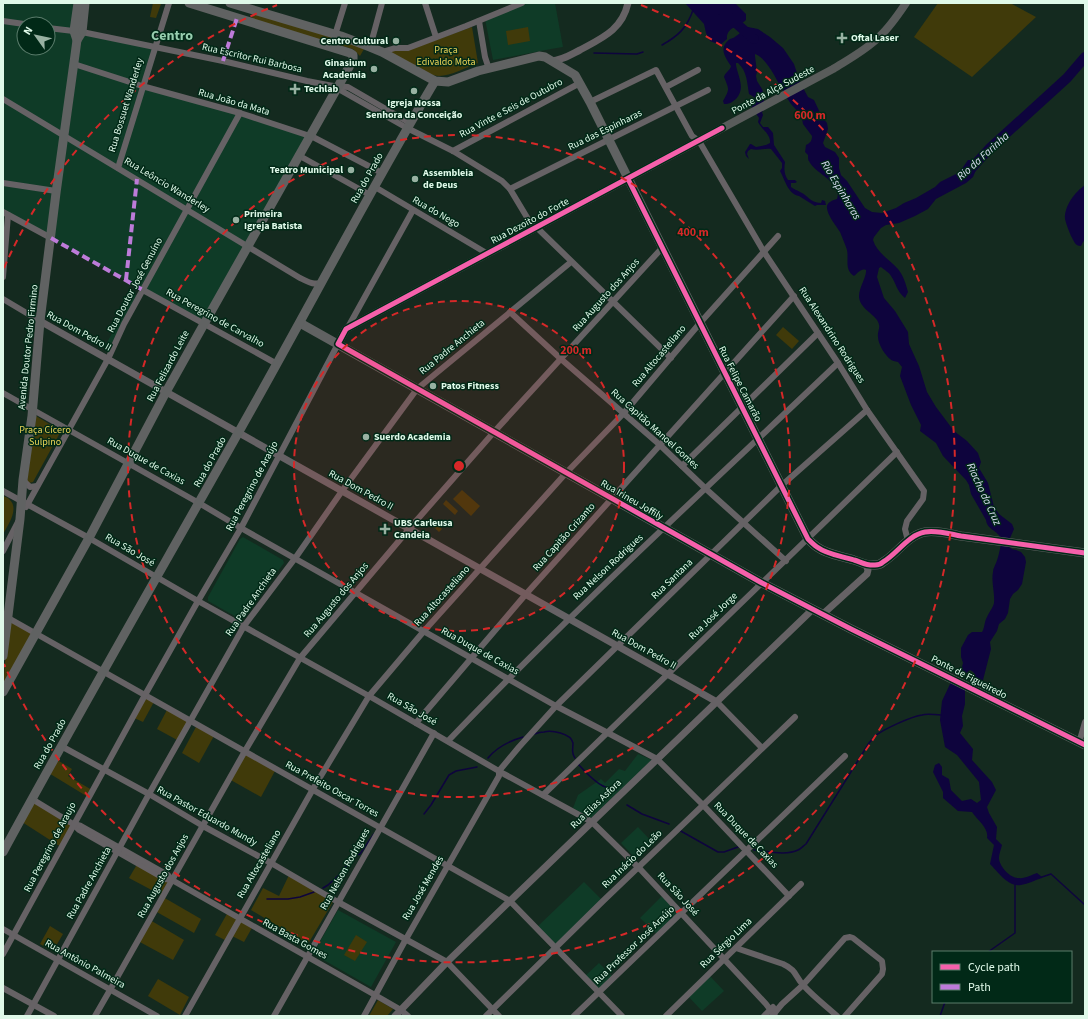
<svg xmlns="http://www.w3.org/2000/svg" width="1088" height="1019" font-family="'Source Sans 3',sans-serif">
	<rect width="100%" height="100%" fill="#142a1f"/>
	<g fill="#0f3b27" fill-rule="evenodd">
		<path d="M3 3H78L62 134 68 138 82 32 154 47 142 89 240 113 313 137 204 324 3 212ZM24 24H48V48H24Z"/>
		<path d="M528 3H555L563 47 551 49 493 60 485 19Z"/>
		<path d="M134 294 138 296 109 348 105 346Z"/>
		<path d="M243 537 283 560 284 563 243 618 240 619 208 601V597L240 539Z"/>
		<path d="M638 754 652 760 591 818 573 808 578 795 601 779 605 783 619 769 625 771Z"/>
		<path d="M638 827 654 844 636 859 621 843Z"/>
		<path d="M584 882 603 901 555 947 536 928Z"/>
		<path d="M664 894 682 913 659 936 640 918Z"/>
		<path d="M338 910 396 942 371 987 313 954Z"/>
		<path d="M599 963 614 978 599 993 584 977Z"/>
		<path d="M708 974 724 991 702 1011 687 995Z"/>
	</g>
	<g fill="#403a0a">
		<path d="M153 3 161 4 156 18 150 17Z"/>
		<path d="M938 3H1010L1036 17 972 77 914 37Z"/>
		<path d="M259 13 361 47 364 49 360 56 353 49 254 21 252 18C253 14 255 14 259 13Z"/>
		<path d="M472 27 478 63C467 67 451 76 439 76 427 76 406 61 394 55L390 51 397 49 405 51Z"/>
		<path d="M528 27 530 41 508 45 506 31Z"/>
		<path d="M783 327 799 341 792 349 776 335Z"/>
		<path d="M36 416 61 431 33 482 29 483 27 481Z"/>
		<path d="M462 490 480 506 471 516 453 499Z"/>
		<path d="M3 496C5 497 7 497 9 499 20 508 8 525 3 534Z"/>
		<path d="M446 500 458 511 455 515 443 504Z"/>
		<path d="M430 517 442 529 439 532 427 521Z"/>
		<path d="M8 618 35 633 3 692Z"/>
		<path d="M145 695 155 700 143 722 132 717Z"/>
		<path d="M168 708 191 721 179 741 157 729Z"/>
		<path d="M197 725 215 734 199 763 182 753Z"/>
		<path d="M245 751 276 769 261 797 229 779Z"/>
		<path d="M54 758 72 769 68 776 92 790 88 797 47 772Z"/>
		<path d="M33 802 73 824 61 847 22 822Z"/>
		<path d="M139 861 170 879 161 895 129 878Z"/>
		<path d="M289 875 334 900 308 944 251 910 263 888 279 896Z"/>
		<path d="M163 897 201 919 194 933 155 911Z"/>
		<path d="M228 912 253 926 244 942 230 935 227 941 215 935Z"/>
		<path d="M150 920 184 940 173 960 138 941Z"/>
		<path d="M50 926 63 934 53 951 40 944Z"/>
		<path d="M356 935 367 942 355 961 344 955Z"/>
		<path d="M158 979 189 997 180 1015 148 996Z"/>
		<path d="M378 1000 393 1009 387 1016H369Z"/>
	</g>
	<g fill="#0e043d">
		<path d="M685 3H735L746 14V20C739 27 726 27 727 39L720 45 710 41 706 33 704 24Z"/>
		<path d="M748 27 758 29 770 37 783 48 794 64 800 82 783 91C777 81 767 58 755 54V56L757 72 756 76 757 81 762 89 764 95V102L752 109V106L756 100 754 97 749 94C747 82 747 71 738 63H736V65C738 77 746 88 736 99 732 102 730 104 724 104L723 101C730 89 729 89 724 77 725 72 730 71 731 66 725 57 718 48 730 39 732 38 734 38 736 36 741 33 742 30 748 27Z"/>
		<path d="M802 86 808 97 814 100 822 117 827 123 828 129 823 143 825 147 835 152 839 158V168L841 175 847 181 865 208 872 212 882 213 896 208 904 203 916 198 935 187 940 182 956 174 961 170 968 160H977L981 162 978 165 973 177 966 183 936 199 928 209 915 216 899 223 886 225 881 228 874 237 873 240C877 253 889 259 898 269 903 275 906 284 908 292L905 298C897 292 896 283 891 276 889 272 884 270 881 267L879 268 877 277 884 298 895 311 908 332 909 344 919 366 927 392 936 407 954 431 967 441 978 453 981 462 979 468 988 483 994 507 999 514 1012 524 1014 529 1007 545 1012 549 1016 550 1021 552 1025 557 1026 562 1022 584 1018 590 1013 594 1010 599 1008 613 1005 619 999 624 997 631 990 642 991 649 982 684 977 689 968 685 975 679C976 674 974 672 970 670L965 674H961V671L963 663 961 657V648L968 635 972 632H982C985 627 984 622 987 617 989 612 993 608 994 603 995 593 991 582 993 572 993 568 995 566 996 563 998 559 1002 542 1001 539 998 530 987 530 986 520L971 494 969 485 966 480 943 456 936 443 920 431 921 425 911 405 900 376 902 367 898 362C895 361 892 361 890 359 885 355 878 344 878 337 877 330 882 328 877 320 871 312 859 307 859 296 859 288 867 276 866 270 861 268 858 273 854 276 844 270 849 259 847 250 845 244 842 237 840 232 836 225 826 214 827 206 828 202 833 200 837 199 843 183 814 173 809 161 808 161 808 156 808 155L805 152 806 145C810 143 812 141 812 136L803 124 802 119 800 114 791 104 785 95Z"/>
		<path d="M764 110 762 112 763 115 760 123 763 127H768L773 133 774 145 785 162C784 169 784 174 788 180H795L797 182 795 183H791V187C795 190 797 190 800 192 809 196 809 202 821 203L822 200 825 201 826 205H817L815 206 799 196C788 194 785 180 780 171L782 168V163L771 149C764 148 758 151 751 149L748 151 747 154 749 159 746 156 745 152 750 144H751L756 147 766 145 770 143C771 134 762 130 758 122L759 118 755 112Z"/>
		<path d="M1085 185V240L1083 242 1081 246C1075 246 1074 241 1071 236 1069 231 1066 224 1065 219 1064 206 1075 192 1085 185Z"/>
		<path d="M951 682 965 689V704L962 716 963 726 960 733 973 749 972 760 992 782 996 790 987 807 989 813 997 827 996 839 1002 845C1001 849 999 854 999 858 999 866 1010 878 1018 878 1025 879 1031 875 1037 873L1042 877V878C1035 880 1028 884 1021 885 1008 887 998 872 990 864L994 845 987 838C989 828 978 821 972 812L958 811 943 798V792L933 772 935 765 939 763 942 767V775L949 779 951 790 962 801 971 799 977 803 981 800 979 782 957 755 945 747 940 720 942 701Z"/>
	</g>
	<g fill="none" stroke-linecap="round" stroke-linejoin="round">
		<g stroke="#0e043d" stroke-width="1.5">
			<path d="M662 45C678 36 687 28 693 10"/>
			<path d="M594 53 637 54 643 52"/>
			<path d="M534 734C537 733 541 732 544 732 551 730 571 733 573 743 573 749 571 753 575 758"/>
			<path d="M488 758C497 747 509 741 523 737"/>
			<path d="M578 764C586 772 593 781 603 786 608 789 612 787 616 790"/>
			<path d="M627 805 642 814 669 824"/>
			<path d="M424 814 431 805 449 775 456 771 477 767"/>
			<path d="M679 830 718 852H724L738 847"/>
			<path d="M754 850C767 851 786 856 798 850 801 849 803 846 806 844L869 743C871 741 873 738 875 736 884 729 910 717 922 715 928 713 934 715 941 715"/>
			<path d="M1042 877 1051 874 1085 905"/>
			<path d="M323 888 328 885 341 873 354 856 360 854 374 834"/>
			<path d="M267 899H288L300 897 314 892"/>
			<path d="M988 952 1015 933V885"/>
			<path d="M940 1016 945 1002"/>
		</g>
		<g stroke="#0e043d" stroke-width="10">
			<path d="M713 3 754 39"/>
			<path d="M970 170 989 149 1067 78 1085 57"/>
		</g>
		<g stroke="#666265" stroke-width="6">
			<path d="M425 3 436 37"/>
			<path d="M3 21 24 24"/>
			<path d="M479 21 485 57 489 69"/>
			<path d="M48 28 82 32 223 61 307 81 333 86 348 87 410 123"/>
			<path d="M335 35 345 3"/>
			<path d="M370 47 382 3"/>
			<path d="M382 52 395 48H408L466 26 522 3"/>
			<path d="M74 64 142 86 240 113 313 137 382 173"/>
			<path d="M333 86 407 128 453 151 502 181 510 189 528 219 671 358"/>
			<path d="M666 87 698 70"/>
			<path d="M3 99 300 278C309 282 312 285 322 283"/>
			<path d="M590 102 656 70 692 136 699 141 764 252 838 363 867 410 924 491 923 499 907 521 905 529 908 541"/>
			<path d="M453 151 580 83"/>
			<path d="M298 155 370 195"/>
			<path d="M118 168 169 3"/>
			<path d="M3 183 56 191"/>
			<path d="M375 187 488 254"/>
			<path d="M510 189 708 90"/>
			<path d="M3 212 51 238"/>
			<path d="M3 277 8 215"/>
			<path d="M143 290 277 364"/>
			<path d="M3 299 40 321"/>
			<path d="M510 312 561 359 660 445 706 489 786 561"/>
			<path d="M347 329 413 210"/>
			<path d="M3 393 199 503 241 528 556 706 608 733 657 759 703 805 789 896"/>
			<path d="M682 466 818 333"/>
			<path d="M23 480 30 487 37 486"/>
			<path d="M3 491 89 538 198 601 369 696 504 774 592 822 641 870 766 1004 775 1016"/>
			<path d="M26 507 108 359 124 324 240 113"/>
			<path d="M3 551 18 522"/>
			<path d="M3 615 510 901 622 1016"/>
			<path d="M717 702 762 748"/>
			<path d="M416 723 526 594 794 296"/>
			<path d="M448 741C573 610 707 488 838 363"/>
			<path d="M1079 743 1085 722"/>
			<path d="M61 746 149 794 203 826 271 863 338 902 447 962 499 1016"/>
			<path d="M543 795 897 452"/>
			<path d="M32 799 73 824 79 830 165 879 172 880 375 995 401 1010 408 1016"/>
			<path d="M74 824 81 826 168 875 172 880"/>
			<path d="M3 929 157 1016"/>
			<path d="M736 948 783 964C798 971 794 976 804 986 814 997 826 1006 837 1016"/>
			<path d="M3 954 145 695 198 601 241 528 338 344"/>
			<path d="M3 988 54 1016"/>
			<path d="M27 1016 149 794 244 626 296 557 342 491 417 389 571 262"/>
			<path d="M95 1016 110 990 245 751 300 658 409 529 494 432 662 248"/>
			<path d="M185 1016 313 789 369 696 424 631 566 473 623 414 700 323 778 236"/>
			<path d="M274 1016 434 733"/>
			<path d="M364 1016 406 939 499 776V771L519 747 556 706 781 486 867 410"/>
			<path d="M486 1016 603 901 795 717"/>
			<path d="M574 1016 845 756"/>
			<path d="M666 1016 801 884"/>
			<path d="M764 1016 773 1007"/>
			<path d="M772 1016 782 1004 803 985 845 938 850 937 853 938 882 961 883 969 882 974 845 1016"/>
		</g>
		<g stroke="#666265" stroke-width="7">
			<path d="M551 61C563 60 570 55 580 50 602 38 622 30 628 3"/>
			<path d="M40 321 717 702"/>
			<path d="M823 614 867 574 868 570 866 565"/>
			<path d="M395 1016 447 962 510 901 813 609"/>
		</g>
		<path stroke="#595c5b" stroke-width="8" d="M338 344 346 329 833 69C849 59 866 50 879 37 890 27 898 15 906 3"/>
		<g stroke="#606262" stroke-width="9">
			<path d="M230 3 341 36 370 47 382 52 435 81 448 82 478 71 539 56 545 57 575 75 590 102 808 539C811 542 814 545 817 547 828 555 842 556 854 560 861 562 867 566 875 565 878 565 881 564 883 562 897 554 908 535 925 532 937 530 950 534 961 536L1085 553"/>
			<path d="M77 40 82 32 85 3"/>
			<path d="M300 323 762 583 851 629 1085 745"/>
			<path d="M3 656 20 519 23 480 32 416 40 321 56 193 75 55 77 40 74 31 78 3"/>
			<path d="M3 692 89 538 166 392 204 324 353 60V55L350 53 189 3"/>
			<path d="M3 852C85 701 171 553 255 403 315 296 372 187 435 81"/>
		</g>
		<g stroke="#bd7bd9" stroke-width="4" stroke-dasharray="8 4" stroke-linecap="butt">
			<path d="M223 61 237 18"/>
			<path d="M51 238 143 290"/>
			<path d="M126 280 137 179"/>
		</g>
		<g stroke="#012917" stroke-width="8">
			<g id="cycleway">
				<path d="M722 128 346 329 338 344 762 583 851 629 1085 745"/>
				<path d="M628 179 808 539C811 542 814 545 817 547 828 555 842 556 854 560 861 562 867 566 875 565 878 565 881 564 883 562 897 554 908 535 925 532 937 530 950 534 961 536L1085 553"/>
			</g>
		</g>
		<use href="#cycleway" stroke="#f560ab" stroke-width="5"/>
	</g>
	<circle cx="459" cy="466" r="165" fill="#d62828" fill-opacity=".12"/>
	<g fill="none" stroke="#d62828" stroke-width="2" stroke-dasharray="7 5">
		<circle cx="459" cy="466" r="165"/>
		<circle cx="459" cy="466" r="331"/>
		<path d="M4 268A496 496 0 0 1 277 5M641 5A496 496 0 1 1 4 664"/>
	</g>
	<g fill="#98b1a2" stroke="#012917" stroke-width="1.5">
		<path d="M840 32h4v4h4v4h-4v4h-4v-4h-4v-4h4z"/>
		<circle cx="396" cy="41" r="4"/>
		<circle cx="374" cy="69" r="4"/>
		<path d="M293 83h4v4h4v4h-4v4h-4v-4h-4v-4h4z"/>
		<circle cx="414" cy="91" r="4"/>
		<circle cx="351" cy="170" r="4"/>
		<circle cx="415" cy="179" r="4"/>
		<circle cx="236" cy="220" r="4"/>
		<circle cx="433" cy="386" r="4"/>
		<circle cx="366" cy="437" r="4"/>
		<path d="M383 523h4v4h4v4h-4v4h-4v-4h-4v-4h4z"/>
	</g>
	<g text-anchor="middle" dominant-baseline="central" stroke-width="3" stroke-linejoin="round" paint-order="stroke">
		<g font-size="10" font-weight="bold" fill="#dff9e9" stroke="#012917" text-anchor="start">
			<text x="851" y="38">Oftal Laser</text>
			<text x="388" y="41" text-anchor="end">Centro Cultural</text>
			<text x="366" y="63" text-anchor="end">Ginasium<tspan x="366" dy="12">Academia</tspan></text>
			<text x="304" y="89">Techlab</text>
			<text x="414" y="103" text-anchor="middle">Igreja Nossa<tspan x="414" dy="12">Senhora da Conceição</tspan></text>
			<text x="343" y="170" text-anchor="end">Teatro Municipal</text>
			<text x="423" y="173">Assembleia<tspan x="423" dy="12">de Deus</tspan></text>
			<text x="244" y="214">Primeira<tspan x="244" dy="12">Igreja Batista</tspan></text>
			<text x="441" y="386">Patos Fitness</text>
			<text x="374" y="437">Suerdo Academia</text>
			<text x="394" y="523">UBS Carleusa<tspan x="394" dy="12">Candeia</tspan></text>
		</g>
		<g font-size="10" fill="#ead357" stroke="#012917">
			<text x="446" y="50">Praça<tspan x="446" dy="12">Edivaldo Mota</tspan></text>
			<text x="45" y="430">Praça Cícero<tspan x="45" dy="12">Sulpino</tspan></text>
		</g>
		<g font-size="10" fill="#dff9e9" stroke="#012917">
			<text transform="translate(252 58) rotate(13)">Rua Escritor Rui Barbosa</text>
			<text transform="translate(773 90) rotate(-28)">Ponte da Alça Sudeste</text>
			<text transform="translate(234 102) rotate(16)">Rua João da Mata</text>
			<text transform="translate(126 105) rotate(-73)">Rua Bossuet Wanderley</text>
			<text transform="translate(511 108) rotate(-28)">Rua Vinte e Seis de Outubro</text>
			<text transform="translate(605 130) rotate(-26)">Rua das Espinharas</text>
			<text transform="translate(367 178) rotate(-61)">Rua do Prado</text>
			<text transform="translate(167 185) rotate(31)">Rua Leôncio Wanderley</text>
			<text transform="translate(436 212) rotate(30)">Rua do Nego</text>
			<text transform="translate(530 221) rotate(-28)">Rua Dezoito do Forte</text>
			<text transform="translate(135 285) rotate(-62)">Rua Doutor José Genuíno</text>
			<text transform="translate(606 295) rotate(-48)">Rua Augusto dos Anjos</text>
			<text transform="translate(215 318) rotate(29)">Rua Peregrino de Carvalho</text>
			<text transform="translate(79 331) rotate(29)">Rua Dom Pedro II</text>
			<text transform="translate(832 335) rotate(57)">Rua Alexandrino Rodrigues</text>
			<text transform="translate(28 347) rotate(-84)">Avenida Doutor Pedro Firmino</text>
			<text transform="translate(452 347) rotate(-39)">Rua Padre Anchieta</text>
			<text transform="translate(659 356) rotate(-50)">Rua Altocasteliano</text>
			<text transform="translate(168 366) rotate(-62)">Rua Felizardo Leite</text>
			<text transform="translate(740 384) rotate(63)">Rua Felipe Camarão</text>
			<text transform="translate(655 429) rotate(42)">Rua Capitão Manoel Gomes</text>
			<text transform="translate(146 461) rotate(29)">Rua Duque de Caxias</text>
			<text transform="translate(210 462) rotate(-61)">Rua do Prado</text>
			<text transform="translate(252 486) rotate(-62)">Rua Peregrino de Araújo</text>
			<text transform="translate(361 490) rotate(29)">Rua Dom Pedro II</text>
			<text transform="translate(632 500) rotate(30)">Rua Irineu Joffily</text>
			<text transform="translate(564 537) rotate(-48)">Rua Capitão Crizanto</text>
			<text transform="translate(130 550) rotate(30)">Rua São José</text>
			<text transform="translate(608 567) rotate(-43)">Rua Nelson Rodrigues</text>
			<text transform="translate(672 579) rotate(-44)">Rua Santana</text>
			<text transform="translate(442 596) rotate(-48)">Rua Altocasteliano</text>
			<text transform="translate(336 600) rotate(-50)">Rua Augusto dos Anjos</text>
			<text transform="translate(251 602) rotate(-55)">Rua Padre Anchieta</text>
			<text transform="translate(713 616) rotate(-44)">Rua José Jorge</text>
			<text transform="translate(644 649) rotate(29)">Rua Dom Pedro II</text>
			<text transform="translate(480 651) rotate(29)">Rua Duque de Caxias</text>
			<text transform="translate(969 677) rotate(27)">Ponte de Figueiredo</text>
			<text transform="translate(412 709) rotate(30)">Rua São José</text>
			<text transform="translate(50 744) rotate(-61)">Rua do Prado</text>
			<text transform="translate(332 789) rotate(29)">Rua Prefeito Oscar Torres</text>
			<text transform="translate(596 804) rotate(-44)">Rua Elias Asfora</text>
			<text transform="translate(207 816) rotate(29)">Rua Pastor Eduardo Mundy</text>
			<text transform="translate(746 835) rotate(46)">Rua Duque de Caxias</text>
			<text transform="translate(50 847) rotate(-62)">Rua Peregrino de Araujo</text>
			<text transform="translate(632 859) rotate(-44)">Rua Inácio do Leão</text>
			<text transform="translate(259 864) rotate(-60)">Rua Altocasteliano</text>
			<text transform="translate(345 869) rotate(-61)">Rua Nelson Rodrigues</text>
			<text transform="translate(163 876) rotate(-61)">Rua Augusto dos Anjos</text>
			<text transform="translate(89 883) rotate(-61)">Rua Padre Anchieta</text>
			<text transform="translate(423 888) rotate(-60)">Rua José Mendes</text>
			<text transform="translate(678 894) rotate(47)">Rua São José</text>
			<text transform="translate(295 939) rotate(29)">Rua Basta Gomes</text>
			<text transform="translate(726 943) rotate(-44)">Rua Sérgio Lima</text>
			<text transform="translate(634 945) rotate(-44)">Rua Professor José Araújo</text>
			<text transform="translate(85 964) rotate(29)">Rua Antônio Palmeira</text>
		</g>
		<g font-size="11" font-style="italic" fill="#dce0f5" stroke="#012917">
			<text transform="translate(983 156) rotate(-42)">Rio da Farinha</text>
			<text transform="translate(841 190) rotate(59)">Rio Espinharas</text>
			<text transform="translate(984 494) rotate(65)">Riacho da Cruz</text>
		</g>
		<g font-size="14" font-weight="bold" fill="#98ceaf" stroke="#012917">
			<text x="172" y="36">Centro</text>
		</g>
	</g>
	<circle cx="459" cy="466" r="6" fill="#d62828" stroke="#012917" stroke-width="2"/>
	<g font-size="12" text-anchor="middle" font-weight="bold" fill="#d62828" stroke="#012917" stroke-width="3" stroke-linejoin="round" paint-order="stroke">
		<text x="810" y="119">600 m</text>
		<text x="693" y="236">400 m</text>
		<text x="576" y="354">200 m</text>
	</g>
	<rect width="1088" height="1019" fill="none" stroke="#dff9e9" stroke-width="8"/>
	<rect x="932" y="951" width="140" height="52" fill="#012917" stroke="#5a7c6b"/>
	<rect x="940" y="964" width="20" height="6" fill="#f560ab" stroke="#5a7c6b"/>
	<text x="968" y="971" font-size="12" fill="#dff9e9">Cycle path</text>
	<rect x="940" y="984" width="20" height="6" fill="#bd7bd9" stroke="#5a7c6b"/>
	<text x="968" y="991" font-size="12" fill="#dff9e9">Path</text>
	<g transform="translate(36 36) rotate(303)"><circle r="19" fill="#012917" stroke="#5a7c6b"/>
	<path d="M0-3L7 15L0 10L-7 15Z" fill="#98b1a2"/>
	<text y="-6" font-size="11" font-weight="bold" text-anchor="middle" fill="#dff9e9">N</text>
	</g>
</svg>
